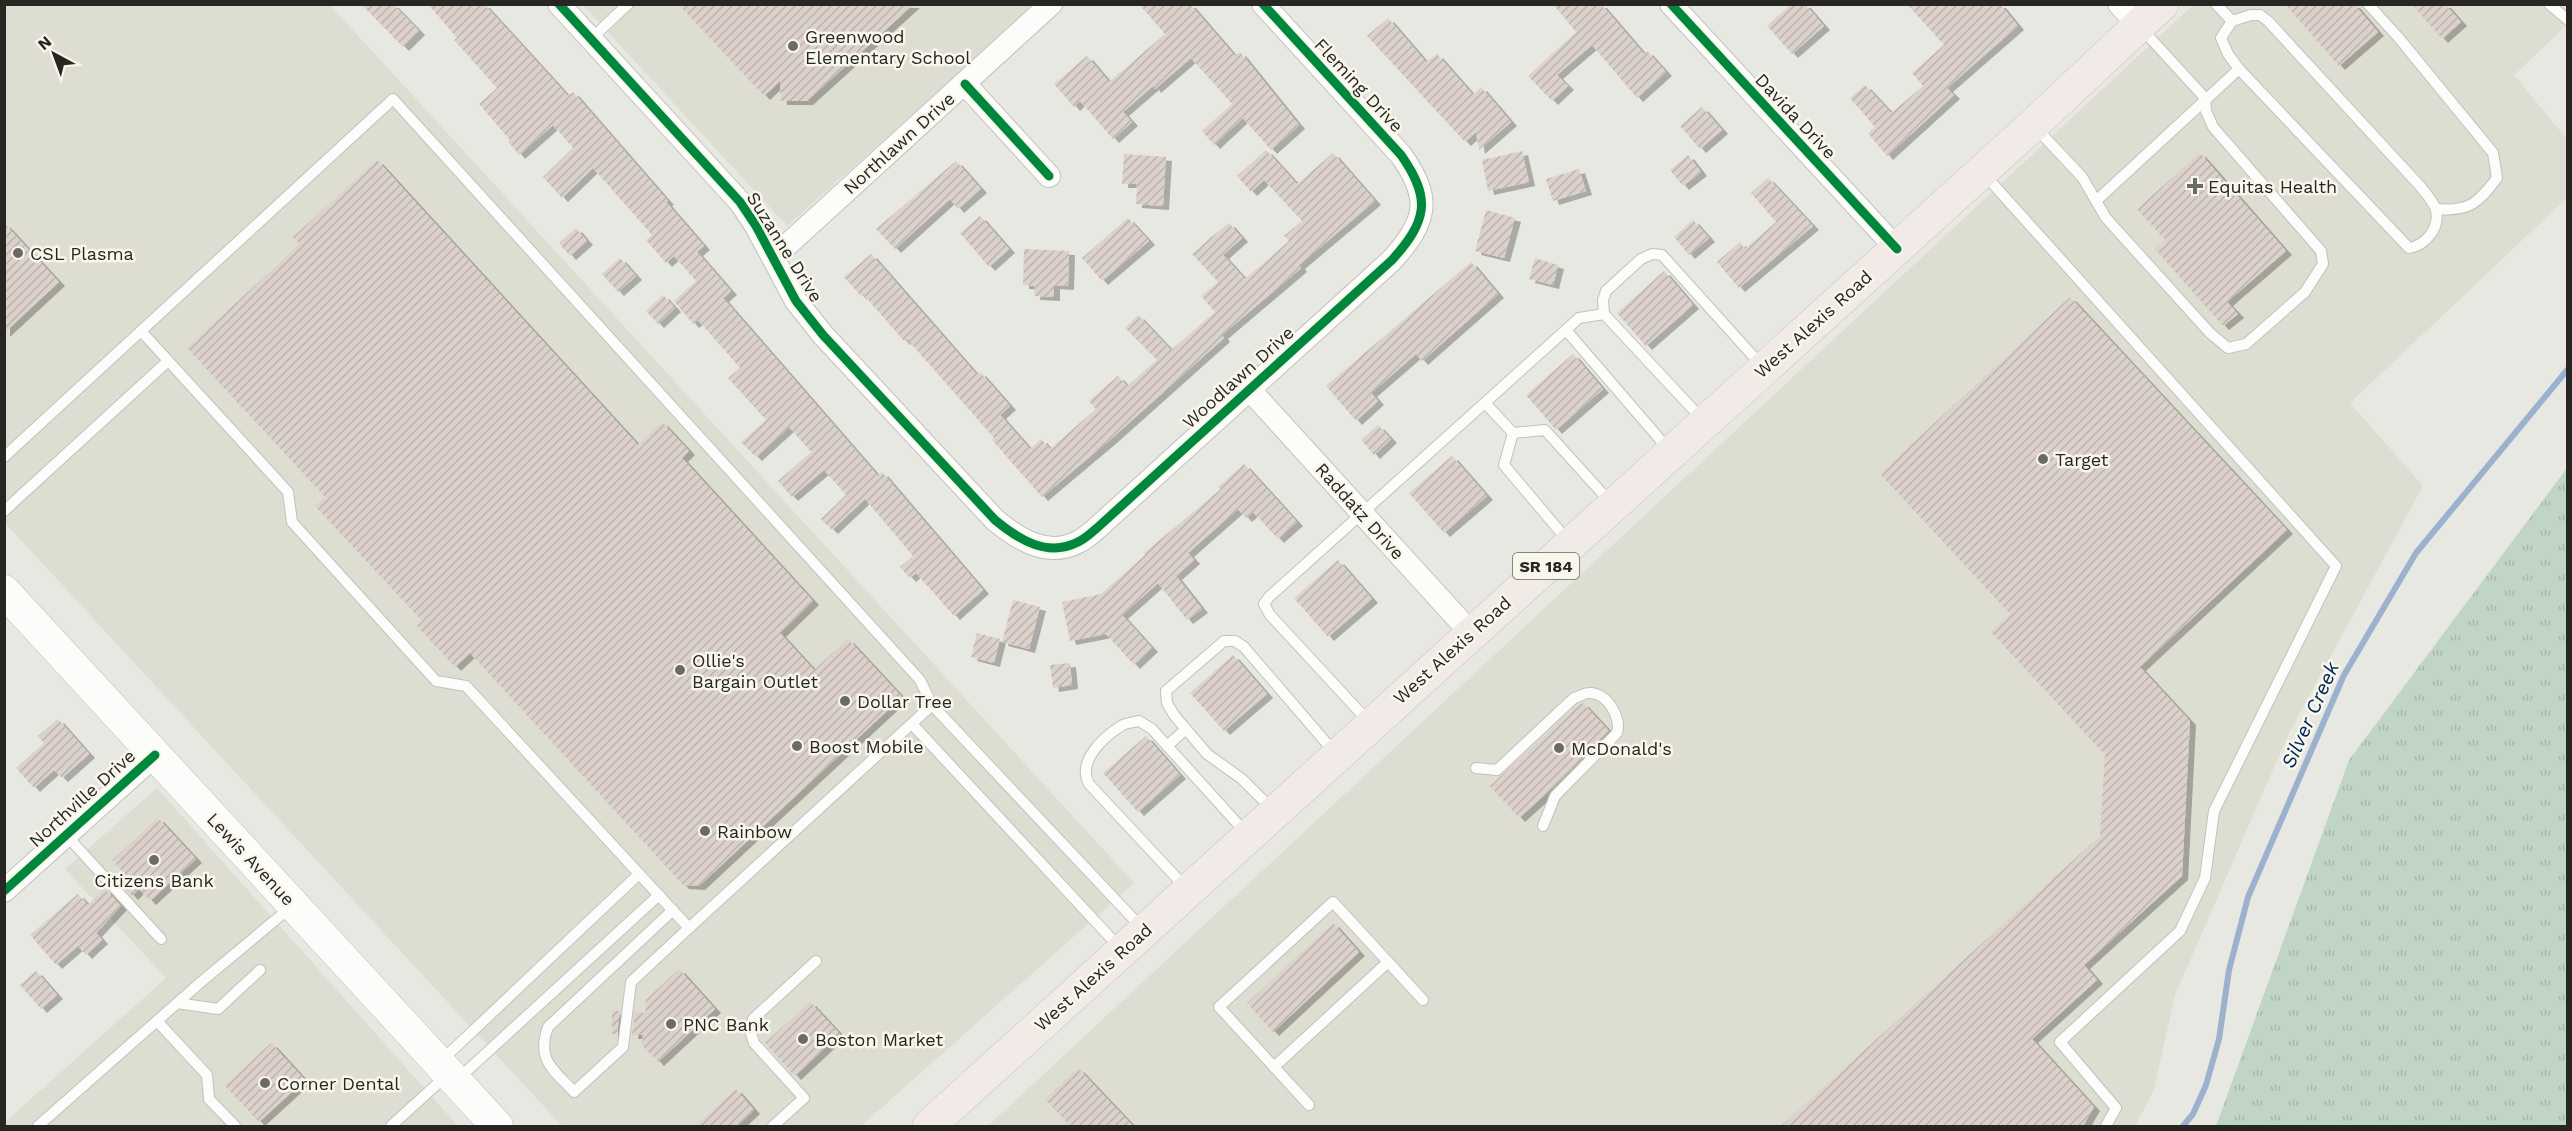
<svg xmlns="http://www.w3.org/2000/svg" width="2572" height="1131" font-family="'Work Sans',sans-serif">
	<defs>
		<pattern id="grass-tufts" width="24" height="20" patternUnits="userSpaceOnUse" patternTransform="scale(1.5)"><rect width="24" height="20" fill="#c1d5c7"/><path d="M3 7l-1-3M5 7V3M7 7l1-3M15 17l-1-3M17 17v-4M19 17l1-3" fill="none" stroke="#a6b7ab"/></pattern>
		<pattern id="building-hatch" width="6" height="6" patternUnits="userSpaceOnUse" patternTransform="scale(1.5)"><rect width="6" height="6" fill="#dcd1cb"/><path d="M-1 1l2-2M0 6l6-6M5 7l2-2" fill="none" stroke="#bdb3ae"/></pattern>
		<filter id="shadow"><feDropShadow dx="6" dy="4" stdDeviation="0" flood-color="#0004"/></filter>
	</defs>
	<rect width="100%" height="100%" fill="#e8e8e2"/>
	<g fill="#deddd1">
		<path d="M5 5H330L1134 883 861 1126H562L5 523Z"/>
		<path d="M583 5H1035L787 226Z"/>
		<path d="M2193 5H2567V25L2514 75 2567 139V198L2350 403 2423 486 2289 733 2175 995 2154 1090 2135 1126H988Z"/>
		<path d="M157 788 458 1126H5L4 1123 166 978 65 869Z"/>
	</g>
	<path fill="url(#grass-tufts)" d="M2567 468V1126H2216L2349 760Z"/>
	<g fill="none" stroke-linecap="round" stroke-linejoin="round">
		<path stroke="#9cb1cd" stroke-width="6" d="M2183 1126 2193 1114 2206 1085 2219 1039 2229 970 2248 897 2344 675 2416 553 2568 369"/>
	</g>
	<g fill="url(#building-hatch)" filter="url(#shadow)">
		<path d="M361 4H393L419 31 403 47Z"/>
		<path d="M428 4H484L568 96 573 92 668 201 666 202 704 246 697 252 731 291 723 298 878 476 882 472 983 590 954 616 916 573 910 578 900 567 913 556 865 499 832 530 821 519 846 495 824 470 792 497 778 481 811 452 789 427 756 457 741 442 766 420 728 378 740 368 698 320 693 324 674 301 696 281 674 256 666 263 646 240 652 235 593 168 562 198 543 177 573 148 553 125 519 155 508 141 510 140 479 104 497 88 454 40 457 38Z"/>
		<path d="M678 4H914L807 101H781L780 81 764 96Z"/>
		<path d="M1139 4H1190L1235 56 1240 52 1299 125 1271 150 1243 118 1214 145 1202 131 1232 104 1191 58 1155 89 1153 86 1123 112 1132 122 1113 139 1080 101 1074 107 1054 84 1087 56 1109 82 1165 34Z"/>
		<path d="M1553 4H1601L1644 54 1647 51 1666 72 1637 98 1592 45 1557 75 1568 86 1552 101 1528 76 1576 32Z"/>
		<path d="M1791 4H1805L1824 26 1792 54 1767 26Z"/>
		<path d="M1907 4H2000L2018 26 1947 88 1954 95 1887 156 1868 133 1875 127 1850 98 1865 85 1891 113 1923 86 1912 73 1944 45Z"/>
		<path d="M2285 4H2354L2378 32 2339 66Z"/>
		<path d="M2412 4H2445L2461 22 2442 39Z"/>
		<path d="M1388 18 1426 62 1437 54 1473 95 1481 87 1511 122 1479 150 1476 132 1465 142 1367 36Z"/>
		<path d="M1702 107 1722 130 1700 149 1680 126Z"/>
		<path d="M1266 150 1297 184 1333 153 1375 201 1299 265 1301 268 1222 335 1224 338 1111 439 1042 497 992 440 994 438 907 339 904 341 863 294 861 296 844 277 871 254 977 375 980 372 1010 406 1000 415 1030 449 1041 439 1050 449 1096 409 1089 401 1118 376 1127 386 1157 360 1125 328 1138 315 1171 350 1215 312 1201 296 1218 282 1192 254 1209 239 1229 223 1242 238 1223 255 1245 279 1289 241 1284 236 1302 221 1264 180 1251 192 1237 176Z"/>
		<path d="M1522 151 1529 182 1488 191 1482 160Z"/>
		<path d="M2200 153 2286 251 2227 302 2238 314 2223 326 2155 249 2165 240 2137 209Z"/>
		<path d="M1124 154 1166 157 1163 206 1136 204 1137 184H1122Z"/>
		<path d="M1688 155 1701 172 1683 186 1670 170Z"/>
		<path d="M377 160 638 445 662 422 689 451 682 458 813 601 780 633 814 670 848 639 902 697 699 886 683 885 470 653 455 667 417 626 422 621 315 506 325 497 187 348 300 244 293 237Z"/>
		<path d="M956 161 981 189 958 209 950 199 895 249 876 229Z"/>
		<path d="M1579 169 1586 191 1553 201 1546 179Z"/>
		<path d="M1768 178 1813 226 1739 288 1717 262 1740 242 1745 249 1776 222 1751 193Z"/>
		<path d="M1486 210 1515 218 1504 258 1475 251Z"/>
		<path d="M980 216 1009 249 989 267 960 233Z"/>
		<path d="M1128 218 1149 241 1102 281 1082 258Z"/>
		<path d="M1693 220 1709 238 1689 255 1674 237Z"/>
		<path d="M4 223 59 282 4 333Z"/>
		<path d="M576 228 587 241 570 256 559 243Z"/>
		<path d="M1024 249 1069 251 1068 286 1054 285V297L1034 296 1035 286 1023 285Z"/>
		<path d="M620 258 636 276 618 292 602 274Z"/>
		<path d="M1535 258 1558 265 1553 285 1529 279Z"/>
		<path d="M1471 262 1498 294 1422 361 1416 354 1371 393 1378 401 1356 421 1326 386Z"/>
		<path d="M1664 271 1693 305 1646 346 1617 313Z"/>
		<path d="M663 295 675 308 658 324 646 311Z"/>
		<path d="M2070 297 2287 530 2140 667 2190 721 2182 876 2084 965 2097 980 2032 1039 2094 1107 2083 1126H1781L2100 836 2105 755 1991 632 2010 614 1880 474Z"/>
		<path d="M1573 354 1603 389 1556 430 1526 395Z"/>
		<path d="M1378 425 1391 439 1374 455 1361 440Z"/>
		<path d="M1452 456 1487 496 1444 533 1409 493Z"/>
		<path d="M1244 464 1297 522 1278 539 1253 512 1246 518 1238 509 1188 553 1194 560 1176 576 1202 609 1187 620 1158 583 1122 615 1152 648 1134 665 1106 634 1070 641 1062 602 1101 594 1145 555 1144 553 1221 489 1218 487Z"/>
		<path d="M1338 560 1372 599 1328 637 1294 598Z"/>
		<path d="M1013 600 1040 607 1029 649 1002 642Z"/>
		<path d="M977 633 1000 639 994 663 971 657Z"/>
		<path d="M1233 655 1267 694 1224 731 1190 693Z"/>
		<path d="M1070 663 1072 685 1053 688 1050 665Z"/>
		<path d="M1583 703 1609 731 1559 782 1519 818 1490 786 1578 705Z"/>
		<path d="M58 719 89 754 62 778 54 770 34 788 16 768 44 743 38 736Z"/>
		<path d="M1146 736 1180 775 1138 812 1103 773Z"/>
		<path d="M158 818 196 859 150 901 139 889 132 896 116 878 123 872 112 860Z"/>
		<path d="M105 889 121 906 96 933 102 940 86 955 78 946 56 965 30 935 78 894 88 905Z"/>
		<path d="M1333 923 1359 952 1273 1032 1247 1003Z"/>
		<path d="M679 969 715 1009 658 1062 642 1045 643 1035H632L635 1012 645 1013 646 1000Z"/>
		<path d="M36 971 57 995 41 1009 20 985Z"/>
		<path d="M810 1002 840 1034 795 1076 765 1043Z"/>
		<path d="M612 1011H620L617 1034H612Z"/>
		<path d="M271 1043 305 1080 259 1122 225 1086Z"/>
		<path d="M1078 1068 1133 1126H1070L1045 1099Z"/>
		<path d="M736 1089 754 1110 737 1126H695Z"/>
	</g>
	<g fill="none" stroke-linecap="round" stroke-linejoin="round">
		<g stroke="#c1c1bd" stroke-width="12">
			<g id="service">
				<path d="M2216 4 2232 21"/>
				<path d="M2368 4 2398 37 2493 153 2497 178C2478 203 2469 212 2436 209"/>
				<path d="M2549 4 2568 20"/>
				<path d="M2251 15H2260L2268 21 2420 186C2425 193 2434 202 2436 210 2440 228 2426 245 2409 248L2239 69 2228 54 2221 38 2232 21Z"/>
				<path d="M591 39 628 4"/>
				<path d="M2036 128 2082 177 2106 218 2210 333 2228 348 2246 344 2305 292 2323 264 2321 251 2213 127 2206 111 2205 98 2141 28"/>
				<path d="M1984 174 2336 566 2214 811 2205 878 2180 931 2060 1042 2116 1108 2106 1126"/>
				<path d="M2097 200 2239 69"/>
				<path d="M1566 330 1669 450"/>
				<path d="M1485 403 1513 433"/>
				<path d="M1702 419 1604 314 1603 300 1606 291 1641 259 1652 254 1662 255 1762 366"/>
				<path d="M4 457 393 99 920 680 932 705 689 928 466 686 436 681 292 522 288 492 141 331"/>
				<path d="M4 511 168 361"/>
				<path d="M1568 541 1504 465 1513 433 1545 430 1611 503"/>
				<path d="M932 705 1142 928"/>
				<path d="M1369 722 1270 615 1264 604 1269 597 1579 318 1604 314"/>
				<path d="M912 724 1120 948"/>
				<path d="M1167 746 1186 729"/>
				<path d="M1476 768 1497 770 1574 698C1579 697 1584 693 1589 693 1607 692 1622 718 1617 733L1555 796 1543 826"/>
				<path d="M1272 809 1242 779 1207 754 1174 715 1167 703 1166 691 1224 641H1235L1244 647 1335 753"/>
				<path d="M66 835 161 939"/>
				<path d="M1187 889 1089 784C1077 762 1102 738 1121 726 1125 723 1133 722 1139 721L1152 729 1246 833"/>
				<path d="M673 910 548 1027C536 1060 553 1069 574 1092L623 1047 631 982 689 928"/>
				<path d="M177 1003 218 1009 260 970"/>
				<path d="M157 1021 207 1075 209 1099 235 1126"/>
				<path d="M441 1061 639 874"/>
				<path d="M1274 1067 1388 962"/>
				<path d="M458 1079 659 895"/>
				<path d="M1309 1105 1219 1007 1333 902 1423 1000"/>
				<path d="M38 1126 201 982 291 907"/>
				<path d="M391 1126 446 1076"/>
				<path d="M773 1126 804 1098 754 1043 750 1030 753 1019 816 961"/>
			</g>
		</g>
		<g stroke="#c1c1bd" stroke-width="24">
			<g id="minor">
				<path d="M559 4 740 202 756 226 796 301 823 335 995 520C1018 539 1047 558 1078 542 1085 539 1091 533 1097 528L1392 260C1427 221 1432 199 1401 155L1263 4"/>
				<path d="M1671 4 1897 249"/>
				<path d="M2119 4 2139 26"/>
				<path d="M965 84 1049 176"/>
				<path d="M774 257 1051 4"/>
				<path d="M1249 389 1471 633"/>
				<path d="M4 891 155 755"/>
			</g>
		</g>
		<g stroke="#c1c1bd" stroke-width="33">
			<path id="secondary" d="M4 591 497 1126"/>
		</g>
		<g stroke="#c4c3c0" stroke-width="34">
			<path id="primary" d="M929 1126 2033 125 2162 4"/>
		</g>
		<use href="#service" stroke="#fcfcfb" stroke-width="10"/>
		<use href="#minor" stroke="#fcfcfb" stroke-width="22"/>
		<use href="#secondary" stroke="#fcfcfb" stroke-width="32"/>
		<use href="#primary" stroke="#f1eae6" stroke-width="33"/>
		<g stroke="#f9f7ec" stroke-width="13">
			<g id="cycleway">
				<path d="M559 4 740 202 756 226 796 301 823 335 995 520C1018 539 1047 558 1078 542 1085 539 1091 533 1097 528L1392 260C1427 221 1432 199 1401 155L1263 4"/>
				<path d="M1671 4 1897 249"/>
				<path d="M965 84 1049 176"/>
				<path d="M4 891 155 755"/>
			</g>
		</g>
		<use href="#cycleway" stroke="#00873e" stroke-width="9"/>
	</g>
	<g fill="#6b6a65" stroke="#f9f7ec" stroke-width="2">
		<circle cx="793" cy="46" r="6"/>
		<path d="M2192 177h6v6h6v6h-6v6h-6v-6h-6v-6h6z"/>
		<circle cx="18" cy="253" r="6"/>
		<circle cx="2043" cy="459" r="6"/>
		<circle cx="680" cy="670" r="6"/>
		<circle cx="845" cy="701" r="6"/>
		<circle cx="797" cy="746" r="6"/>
		<circle cx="1559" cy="748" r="6"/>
		<circle cx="705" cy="831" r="6"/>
		<circle cx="154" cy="860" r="6"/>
		<circle cx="671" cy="1024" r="6"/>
		<circle cx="803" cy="1039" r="6"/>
		<circle cx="265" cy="1083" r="6"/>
	</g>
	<g text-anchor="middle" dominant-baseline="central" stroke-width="5" stroke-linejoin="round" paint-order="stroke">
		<rect fill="#f9f7ec" stroke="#66655f" stroke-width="1.5" x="1513" y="553" width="66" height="26" rx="4.5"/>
		<g font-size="16" font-weight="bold" fill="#272622">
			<text x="1546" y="566">SR 184</text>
		</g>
		<g font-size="18" fill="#272622" stroke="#f9f7ec" text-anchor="start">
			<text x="805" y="36">Greenwood<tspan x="805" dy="21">Elementary School</tspan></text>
			<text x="2208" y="186">Equitas Health</text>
			<text x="30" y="253">CSL Plasma</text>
			<text x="2055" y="459">Target</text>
			<text x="692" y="660">Ollie's<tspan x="692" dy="21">Bargain Outlet</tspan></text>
			<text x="857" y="701">Dollar Tree</text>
			<text x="809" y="746">Boost Mobile</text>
			<text x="1571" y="748">McDonald's</text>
			<text x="717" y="831">Rainbow</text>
			<text x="154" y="880" text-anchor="middle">Citizens Bank</text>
			<text x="683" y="1024">PNC Bank</text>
			<text x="815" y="1039">Boston Market</text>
			<text x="277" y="1083">Corner Dental</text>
		</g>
		<g font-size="18" fill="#272622" stroke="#f9f7ec">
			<text transform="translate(1359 85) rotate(47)">Fleming Drive</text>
			<text transform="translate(1796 116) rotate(47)">Davida Drive</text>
			<text transform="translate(899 143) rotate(-42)">Northlawn Drive</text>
			<text transform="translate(785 247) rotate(58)">Suzanne Drive</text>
			<text transform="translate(1813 324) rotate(-42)">West Alexis Road</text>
			<text transform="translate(1238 377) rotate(-42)">Woodlawn Drive</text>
			<text transform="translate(1360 511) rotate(48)">Raddatz Drive</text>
			<text transform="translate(1452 650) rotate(-42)">West Alexis Road</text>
			<text transform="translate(82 798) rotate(-42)">Northville Drive</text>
			<text transform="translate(251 859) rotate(47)">Lewis Avenue</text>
			<text transform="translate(1093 977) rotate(-42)">West Alexis Road</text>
		</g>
		<g font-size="20" font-style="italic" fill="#00275a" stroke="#f9f7ec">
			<text transform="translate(2310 715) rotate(-66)">Silver Creek</text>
		</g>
	</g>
	<rect width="2572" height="1131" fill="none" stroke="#272622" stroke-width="12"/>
	<g transform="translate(54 54) rotate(319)" stroke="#f9f7ec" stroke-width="4.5" paint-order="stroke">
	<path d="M0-4.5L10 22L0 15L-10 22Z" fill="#272622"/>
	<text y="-9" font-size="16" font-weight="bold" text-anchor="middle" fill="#272622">N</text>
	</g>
</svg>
